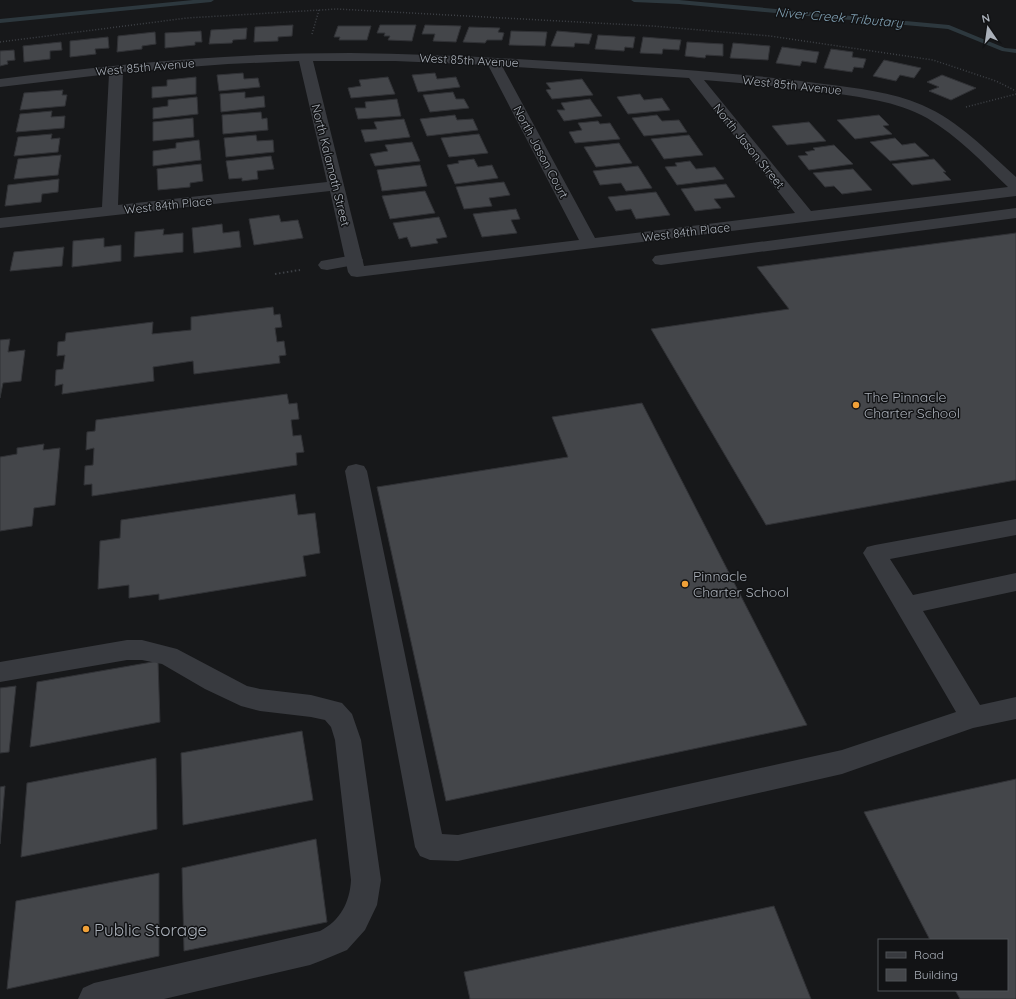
<svg xmlns="http://www.w3.org/2000/svg" width="1016" height="999" font-family="Quicksand,sans-serif">
	<rect width="100%" height="100%" fill="#17181a"/>
	<g fill="none" stroke-linecap="round" stroke-linejoin="round">
		<g fill="#2d383e" fill-rule="evenodd">
			<path d="M193 0H214L211 2 0 23V19Z"/>
			<path d="M631 0H679L949 25 1005 48 1016 49V53L1002 51 948 29 679 4 634 2Z"/>
		</g>
	</g>
	<g fill="#44464a" stroke="#313236">
		<path d="M293 25 292 36 278 37V41L254 42 255 27Z"/>
		<path d="M380 25H416L412 41 388 40 390 36H384L385 33H377Z"/>
		<path d="M425 25 461 26 456 42 433 41 435 34H422Z"/>
		<path d="M338 26H371L367 40H339L340 37H334Z"/>
		<path d="M469 27 500 28 498 32 504 33 502 40H487L485 43 463 42Z"/>
		<path d="M247 28 246 39 233 40 232 43 209 44 211 30Z"/>
		<path d="M201 31 202 42H195V45L165 48V33Z"/>
		<path d="M511 31 547 32 545 46 509 45Z"/>
		<path d="M557 31 592 34 589 44 575 43 574 47 551 46Z"/>
		<path d="M155 32 156 44 142 46V49L117 52 118 36Z"/>
		<path d="M598 35 635 37 633 48 625 47 624 51 595 49Z"/>
		<path d="M108 37 109 48 95 49 96 54 70 57V41Z"/>
		<path d="M643 37 681 40 679 50 663 49 662 54 640 53Z"/>
		<path d="M61 42 62 50 50 51V59L24 62 23 46Z"/>
		<path d="M687 42 723 44V56L706 55 705 58 685 56Z"/>
		<path d="M733 43 770 46 768 60 730 58Z"/>
		<path d="M782 47 819 52 816 63 802 61 800 66 776 63Z"/>
		<path d="M831 49 853 52 852 57 866 59 863 68 854 67 852 72 824 68Z"/>
		<path d="M14 50 15 60 7 61 8 64 0 66V51Z"/>
		<path d="M884 60 921 68 914 78 900 75 896 81 873 76Z"/>
		<path d="M243 73 244 79 258 78 260 87 219 91 217 75Z"/>
		<path d="M435 73 437 79 456 77 460 87 418 92 412 75Z"/>
		<path d="M942 75 976 88 951 100 929 91 939 87 927 82Z"/>
		<path d="M196 77V94L152 98V87L167 86V80Z"/>
		<path d="M388 77 395 94 351 98 348 88 361 86 359 80Z"/>
		<path d="M582 79 593 95 552 99 546 90 551 89 546 83Z"/>
		<path d="M63 90 62 95H67L65 106 20 110 24 93Z"/>
		<path d="M245 92V98L264 96 265 107 221 112 220 94Z"/>
		<path d="M453 92 456 99H464L469 108 430 112 423 95Z"/>
		<path d="M640 94 644 100 662 98 670 110 628 114 617 97Z"/>
		<path d="M197 97 198 114 153 119V108L168 106V100Z"/>
		<path d="M397 99 401 116 358 119 355 108H366L365 102Z"/>
		<path d="M590 99 602 116 564 121 557 110H565L561 103Z"/>
		<path d="M52 111 51 117 65 116 64 128 16 132 20 114Z"/>
		<path d="M261 112 262 119 267 118 268 130 223 134 222 115Z"/>
		<path d="M455 115 457 120 473 119 478 130 427 136 420 119Z"/>
		<path d="M657 115 662 121 679 120 687 132 644 136 632 118Z"/>
		<path d="M879 115 889 125 883 126 892 134 855 139 837 120Z"/>
		<path d="M193 118 194 137 153 141V122Z"/>
		<path d="M404 119 410 137 365 142 361 130 377 129 374 122Z"/>
		<path d="M598 121 600 124 610 123 620 139 575 143 569 132 582 130 578 123Z"/>
		<path d="M809 122 826 141 787 145 772 126Z"/>
		<path d="M52 134 51 139 60 138 58 152 14 156 18 137Z"/>
		<path d="M479 134 488 153 449 157 441 138Z"/>
		<path d="M256 135 257 141 273 140 274 152 226 157 224 138Z"/>
		<path d="M689 135 703 155 664 159 651 139Z"/>
		<path d="M895 138 902 145 915 143 929 156 890 161 870 142Z"/>
		<path d="M199 140 201 160 153 166V151L176 148V143Z"/>
		<path d="M412 142 420 161 375 166 370 154 388 151 385 145Z"/>
		<path d="M619 143 632 163 596 167 584 147Z"/>
		<path d="M834 145 853 164 809 170 798 156 808 155 805 152 815 150 813 148Z"/>
		<path d="M61 155 58 175 14 179 18 159Z"/>
		<path d="M271 156 274 169 257 171 258 179 242 181V178L229 179 226 161Z"/>
		<path d="M474 159 478 167 492 165 498 178 455 184 447 165 459 163 458 161Z"/>
		<path d="M934 159 946 172H943L951 180 912 185 892 164Z"/>
		<path d="M690 161 696 169 715 167 724 179 677 185 665 167 677 166 675 163Z"/>
		<path d="M201 164 203 181 190 183V187L158 190 157 169Z"/>
		<path d="M420 165 427 186 382 191 377 170Z"/>
		<path d="M638 166 652 188 626 191 621 183 600 185 593 171Z"/>
		<path d="M853 169 872 190 842 194 834 186 825 187 813 173Z"/>
		<path d="M59 179 58 192 42 194 41 202 5 206 8 185Z"/>
		<path d="M504 182 510 195 489 198 492 206 464 209 456 187Z"/>
		<path d="M726 184 735 197 714 199 721 208 695 211 681 189Z"/>
		<path d="M425 191 435 213 390 219 382 196Z"/>
		<path d="M656 192 670 215 636 219 631 209 616 211 608 197Z"/>
		<path d="M516 209 520 219 511 220 517 233 482 237 473 214Z"/>
		<path d="M279 215 281 222 298 220 303 238 254 245 249 219Z"/>
		<path d="M439 217 447 237 436 239 438 243 411 247 407 237 399 239 393 223Z"/>
		<path d="M222 224 223 233 239 231 241 247 194 253 192 228Z"/>
		<path d="M164 229 163 235 183 233V252L134 257 135 232Z"/>
		<path d="M1016 233V480L766 525 651 329 789 309 757 267Z"/>
		<path d="M104 238V247L121 245V261L72 267 73 241Z"/>
		<path d="M64 247 62 266 10 271 14 252Z"/>
		<path d="M273 307 274 315 280 314 282 327 275 328 277 342 284 341 286 355 279 356 280 363 194 374 193 361 153 367 154 381 62 394 63 384 55 386 56 370 63 369 65 355 57 356 58 342 65 341 66 333 153 322 152 334 191 330V317Z"/>
		<path d="M10 339 8 352 25 350 21 381 3 383 0 398V340Z"/>
		<path d="M287 394 289 404 297 403 299 419 291 420 293 436 301 435 304 452 296 453 297 465 92 496V484L84 485 85 466 93 465 94 448 86 450 87 432 95 431 96 420Z"/>
		<path d="M642 403 807 725 446 801 377 487 568 457 552 417Z"/>
		<path d="M44 444 43 450 60 448 55 505 34 508 32 526 0 531V457L17 454V448Z"/>
		<path d="M295 494 298 515 315 513 320 553 303 556 306 576 159 600V594L129 598V585L98 589 100 541 120 538 121 520Z"/>
		<path d="M158 661 160 722 30 747 37 682Z"/>
		<path d="M16 686 9 752 0 753V688Z"/>
		<path d="M302 731 313 800 183 825 181 753Z"/>
		<path d="M156 758 157 829 21 857 27 783Z"/>
		<path d="M1016 779V999H960L955 990H1007V940H930L864 812Z"/>
		<path d="M5 786 0 844V787Z"/>
		<path d="M316 839 327 922 184 951 182 868Z"/>
		<path d="M159 873V956L7 989 16 901Z"/>
		<path d="M774 906 811 999H470L464 972Z"/>
	</g>
	<g fill="none" stroke-linecap="round" stroke-linejoin="round">
		<g stroke="#3e4146" stroke-width="1.5" stroke-dasharray="1 2" stroke-linecap="butt">
			<path d="M312 34 319 10"/>
			<path d="M0 42 187 18 337 9 652 26 770 36 933 60 996 81 1016 91"/>
			<path d="M966 107 1016 94"/>
		</g>
		<path stroke="#3e4146" stroke-width="2" stroke-dasharray="1.5 2.5" stroke-linecap="butt" d="M275 274 300 270"/>
		<g fill="#383a3f" fill-rule="evenodd">
			<path d="M1016 208V218L661 265 655 264 652 260 655 256 661 255Z"/>
			<path d="M354 255 360 256 363 260 360 264 327 270 321 269 318 265 321 261Z"/>
			<path d="M356 464 364 466 367 471 442 834 458 835 842 750 956 712 863 553 867 547 875 545 1016 519V535L890 559 913 595 1016 573V591L923 611 980 705 1016 697V719L973 728 842 774 458 861 430 860 420 856 415 847 345 471 348 466Z"/>
			<path d="M127 640H142L177 649 247 686 260 689 311 695 342 703 352 714 361 740 381 880 377 905 365 930 347 950 323 960 310 965 164 999H78L83 988 94 983 320 931C340 921 350 902 351 880L335 740 331 727 325 720 311 717 260 711 241 706 205 689 162 664 142 660H127L0 682V662Z"/>
		</g>
		<path fill="#383a3f" fill-rule="evenodd" d="M350 53C458 54 566 62 674 69 724 73 774 77 824 84 857 88 892 92 922 105 959 121 987 151 1016 177V196L357 277 351 276 348 272 330 191 0 228V218L102 207 109 74 0 87V79C116 64 232 53 350 53ZM299 61 327 182 118 205 123 72 228 64ZM313 61H395L488 65 579 240 364 266ZM502 66 689 78 795 213 595 238ZM704 80C744 83 784 87 825 92 859 97 897 101 927 118 958 136 983 163 1008 187L811 211Z"/>
	</g>
	<g fill="#f1a138" stroke="#121315" stroke-width="1.5">
		<circle cx="856" cy="405" r="4"/>
		<circle cx="685" cy="584" r="4"/>
		<circle cx="86" cy="929" r="4"/>
	</g>
	<g text-anchor="middle" dominant-baseline="central" stroke-width="3" stroke-linejoin="round" paint-order="stroke">
		<g font-size="12" fill="#aab0b9" stroke="#121315">
			<text transform="translate(469 60) rotate(3)">West 85th Avenue</text>
			<text transform="translate(145 67) rotate(-5)">West 85th Avenue</text>
			<text transform="translate(792 85) rotate(6)">West 85th Avenue</text>
			<text transform="translate(749 146) rotate(51)">North Jason Street</text>
			<text transform="translate(541 152) rotate(62)">North Jason Court</text>
			<text transform="translate(331 165) rotate(76)">North Kalamath Street</text>
			<text transform="translate(168 205) rotate(-6)">West 84th Place</text>
			<text transform="translate(686 232) rotate(-7)">West 84th Place</text>
		</g>
		<g font-size="13" font-style="italic" fill="#81a1b4" stroke="#121315">
			<text transform="translate(839 17) rotate(5)">Niver Creek Tributary</text>
		</g>
		<g font-size="14" fill="#aab0b9" stroke="#121315" text-anchor="start">
			<text x="864" y="397">The Pinnacle<tspan x="864" dy="16">Charter School</tspan></text>
			<text x="693" y="576">Pinnacle<tspan x="693" dy="16">Charter School</tspan></text>
		</g>
		<g font-size="17" fill="#aab0b9" stroke="#121315" text-anchor="start">
			<text x="94" y="929">Public Storage</text>
		</g>
	</g>
	<rect x="878" y="939" width="130" height="52" fill="#121315" stroke="#4f5257"/>
	<rect x="886" y="952" width="20" height="6" fill="#383a3f" stroke="#4f5257"/>
	<text x="914" y="959" font-size="12" fill="#aab0b9">Road</text>
	<rect x="886" y="969" width="20" height="12" fill="#44464a" stroke="#4f5257"/>
	<text x="914" y="979" font-size="12" fill="#aab0b9">Building</text>
	<g transform="translate(988 28) rotate(347)" stroke="#121315" stroke-width="3" paint-order="stroke">
	<path d="M0-3L7 15L0 10L-7 15Z" fill="#aab0b9"/>
	<text y="-6" font-size="11" font-weight="bold" text-anchor="middle" fill="#aab0b9">N</text>
	</g>
</svg>
